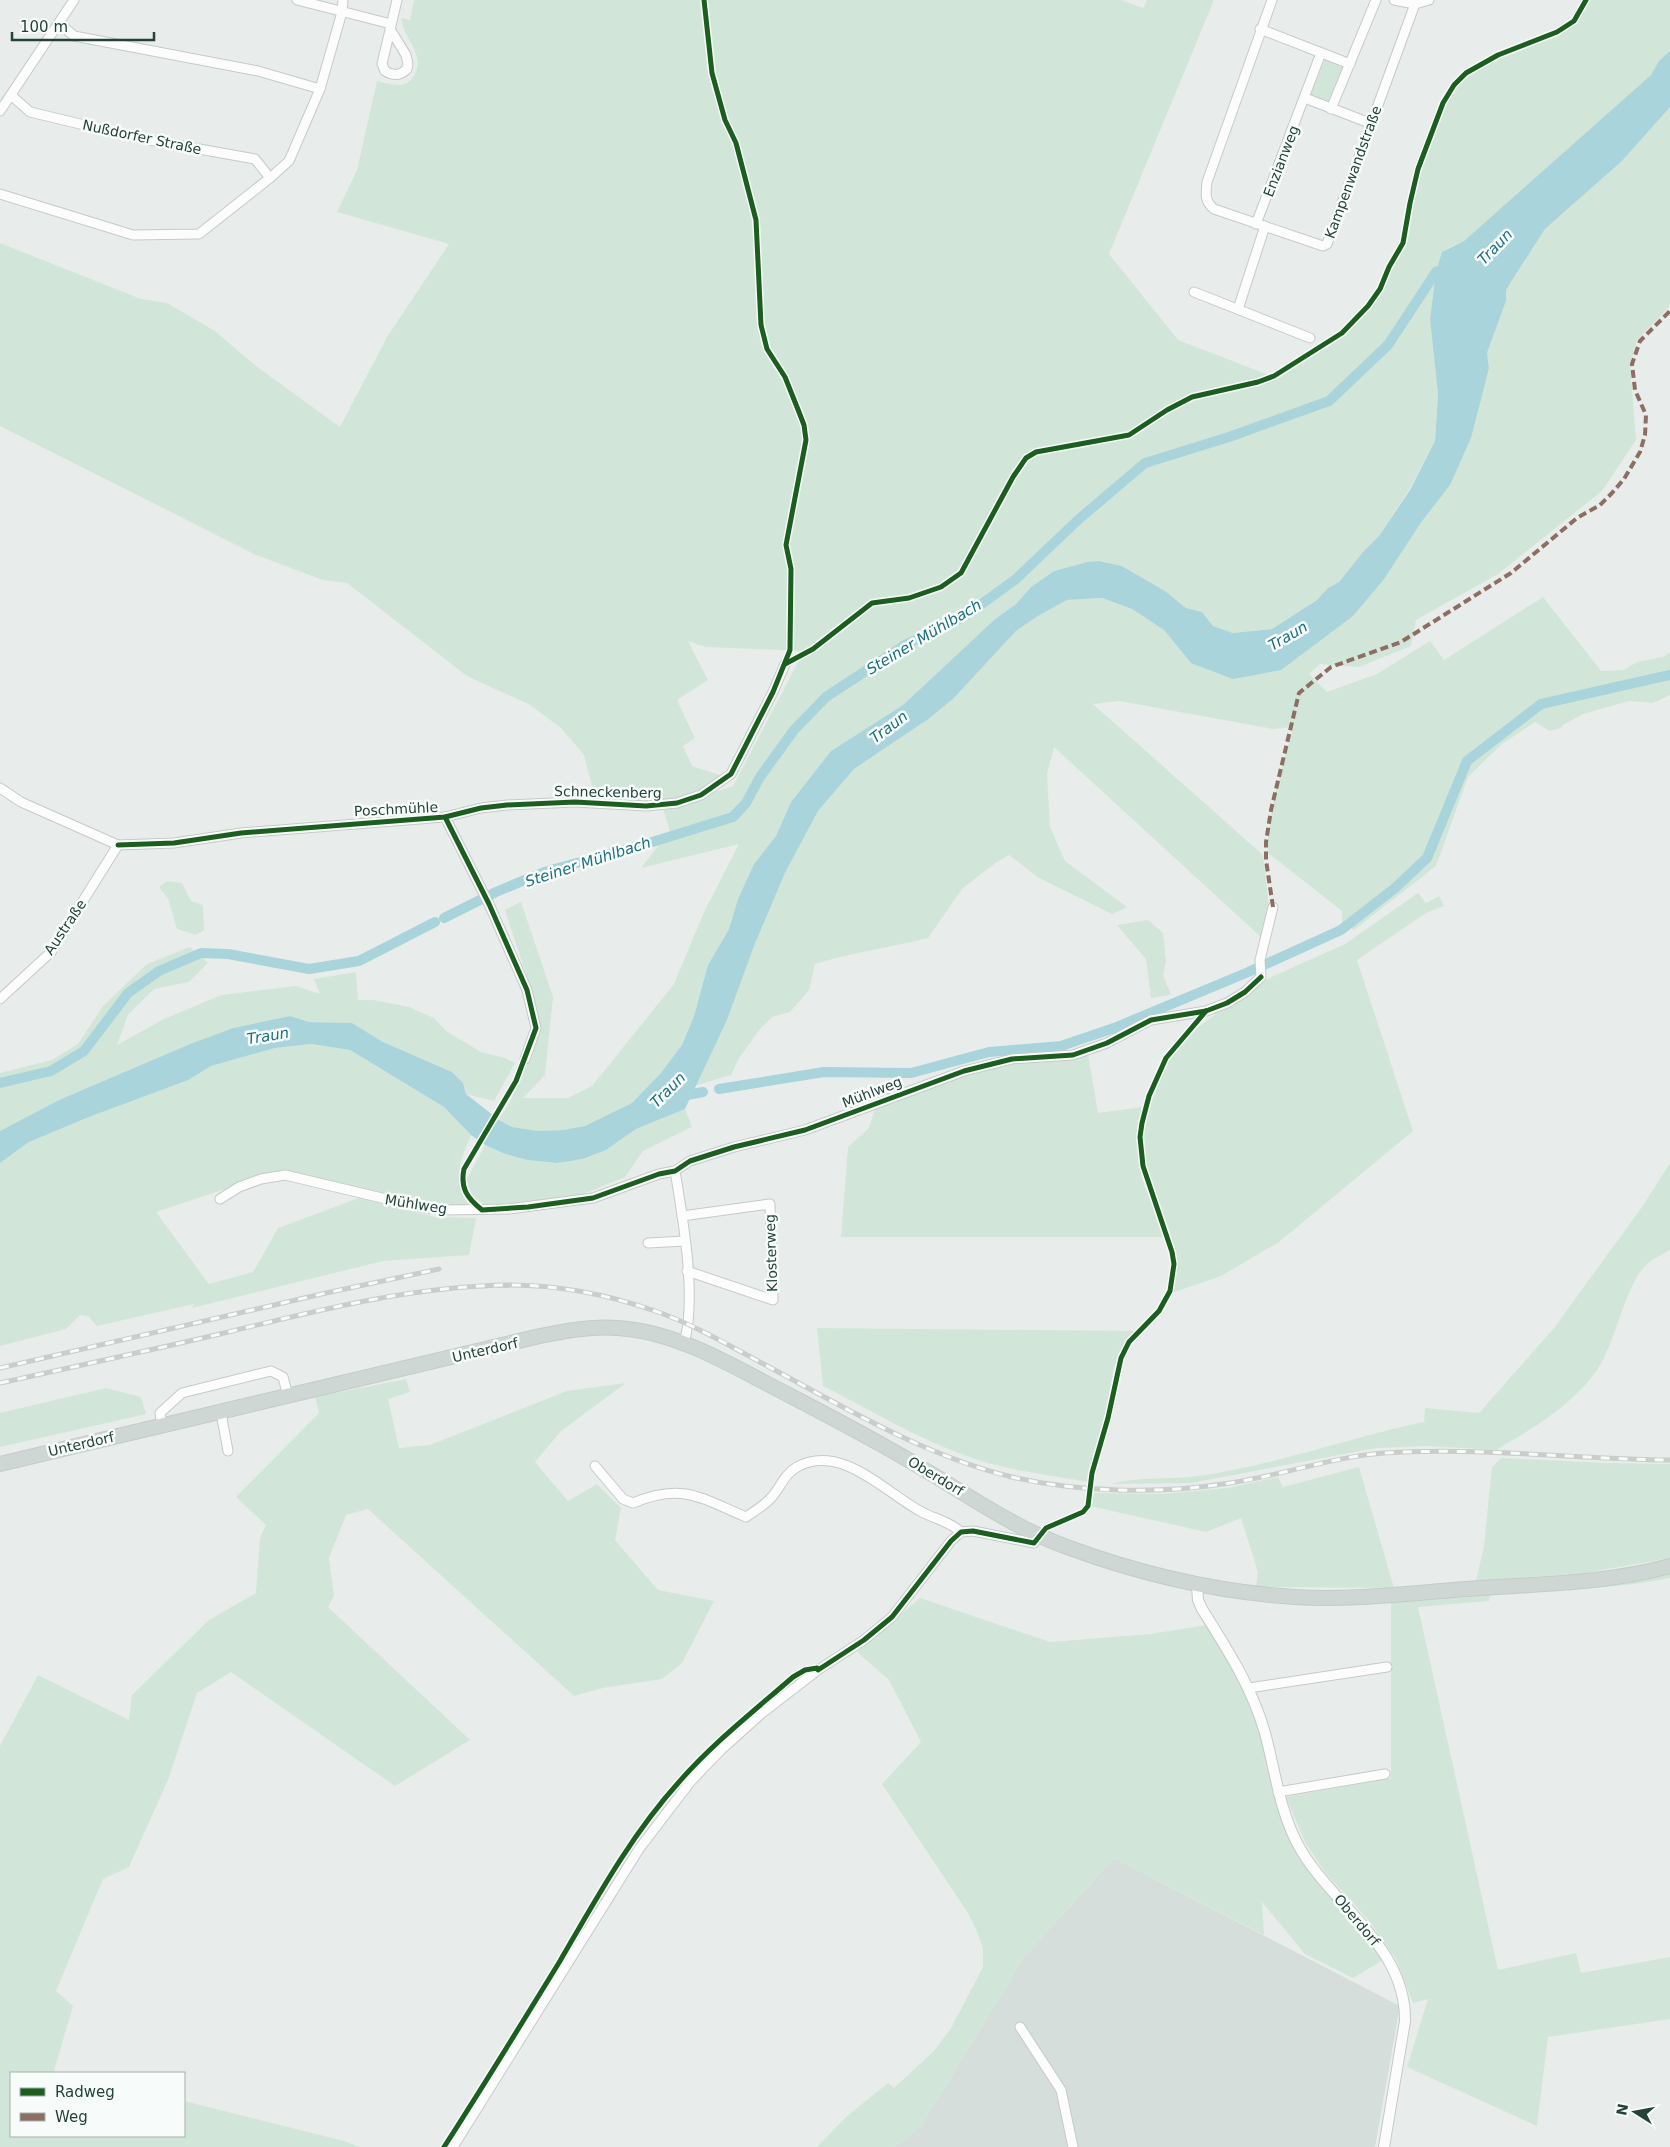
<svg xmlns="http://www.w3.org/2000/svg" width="1670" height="2147" font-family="'DejaVu Sans',sans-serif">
	<rect width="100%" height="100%" fill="#e8edeb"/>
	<path fill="#d6dedb" d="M1114 1858 1400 2006 1375 2147H895L921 2126 1024 1957Z"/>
	<g fill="#d1e6d8">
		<path d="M414 0H1121L1143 8 1147 0H1214L1109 254 1178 340 1274 377C1314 354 1359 331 1381 289 1385 282 1387 275 1390 268 1394 259 1403 251 1405 242 1408 229 1408 216 1411 204 1416 179 1425 156 1434 132 1440 116 1445 101 1455 87 1487 43 1567 53 1587 0H1670V51L1659 61 1651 75 1508 204 1464 241 1448 248 1436 272 1430 319 1438 394 1435 441 1409 490 1379 536 1363 552 1339 582 1328 588 1317 600 1272 629 1233 633 1213 626 1202 612 1186 608 1165 591 1122 566 1099 561 1054 571 1031 587 1016 604 994 620 903 705 831 751 791 802 776 836 754 864 738 899 729 929 708 965 694 1016 682 1045 660 1074 633 1103 585 1126 563 1130 538 1131 512 1127 499 1120 511 1100 538 1031 526 974 505 910 521 902 553 997 545 1075 523 1098H568L592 1086 674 984 704 912 739 844 641 868 670 831 663 809 733 786 804 651 705 647 688 641 708 680 677 700 695 738 683 746 692 766 726 777 701 793 655 804 596 801 584 755 561 728 530 705 467 676 347 583 323 580 256 555 0 426V243L141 299 167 303 215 331 256 366 340 427 387 337 449 244 337 212 357 170 377 81C389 84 405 90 413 77 428 56 403 39 401 18L410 20Z"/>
		<path d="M1326 57 1350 64 1334 102 1327 103 1310 96Z"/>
		<path d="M1670 107V306L1637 340 1630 364 1636 440 1602 491 1498 574 1416 620 1411 646 1359 667 1320 664 1309 674 1327 692 1377 674 1430 641 1444 660 1543 597 1601 671 1624 670 1637 662 1663 657 1670 652V695L1653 703 1629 701 1583 714 1563 725 1561 728 1550 731 1535 722 1502 744 1468 777 1436 866 1354 930 1342 922V911L1268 853C1266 815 1284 764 1293 727L1273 729 1119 701 1093 704 1263 855 1269 907 1262 938 1054 747 1047 774 1050 827 1065 861 1127 907 1112 914 1039 878 1009 855 994 864 962 889 928 938C891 947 852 953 815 964L809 990 790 1012 772 1017 761 1028 739 1058 731 1075 694 1086 727 1020 754 946 785 873 818 811 854 769 927 720 953 699 1016 631 1038 616 1067 600 1102 598 1132 609 1164 630 1191 663 1281 670 1303 652 1420 524 1450 485 1489 368 1487 353 1506 301V290L1545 229 1622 161Z"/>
		<path d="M167 881 182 883 191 901 203 905 204 930 196 935 177 929 168 898 159 887Z"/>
		<path d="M1418 893 1426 903 1439 896 1444 906 1426 913 1357 960 1413 1131 1279 1242 1221 1276 1172 1293 1176 1261 1170 1232 1146 1170 1142 1143 1146 1116 1162 1071 1171 1056 1196 1029 1221 1010 1263 981 1345 944Z"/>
		<path d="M1148 920 1163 933 1166 961 1163 975 1171 995 1151 998 1146 959 1117 925Z"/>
		<path d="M190 947 208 963 189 982 154 989 128 1015 117 1045 162 1020 221 995 296 986 320 994 314 979 356 972 358 1000H373L409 1007 434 1018 446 1031 481 1052 505 1058 515 1063 494 1101 466 1094 463 1083 452 1072 383 1042 352 1023 309 1022 290 1016 233 1028 190 1044 59 1100 0 1131V1073L52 1060 78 1044 103 1006 147 964Z"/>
		<path d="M311 1044 350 1050 444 1107 471 1135C457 1168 455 1174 469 1207L435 1208 276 1172 156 1212 209 1284 253 1272 278 1228 359 1198 435 1217 476 1218 469 1255 383 1261 192 1308 194 1304 97 1326 88 1316 80 1315 66 1329 0 1346V1163L29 1142 89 1117 187 1080 211 1066 275 1048Z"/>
		<path d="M1088 1054 1098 1113 1142 1107 1137 1141 1142 1178 1164 1237H841L848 1147 869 1128 876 1106 979 1070 1013 1063 1062 1061Z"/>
		<path d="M685 1109 692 1127 643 1151 625 1177 581 1195 531 1203 486 1205 474 1198 469 1188 467 1179 485 1145 505 1154 527 1160 557 1163 606 1150 636 1129Z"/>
		<path d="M1670 1163V1250C1663 1254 1654 1258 1647 1264 1625 1283 1616 1345 1595 1373 1578 1396 1551 1417 1526 1432 1516 1439 1507 1442 1497 1450L1426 1446 1376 1448 1191 1483 1111 1484C1139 1476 1169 1480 1198 1476 1275 1465 1348 1438 1424 1422L1425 1408 1479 1413 1554 1328 1642 1207Z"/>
		<path d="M817 1328 1136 1331 1120 1352 1114 1368 1107 1405 1088 1482C1050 1475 1009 1471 972 1458 920 1440 872 1411 823 1386Z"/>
		<path d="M406 1379 410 1392 388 1399 399 1448 430 1445 567 1391 626 1383 561 1431 535 1462 568 1501 597 1484 621 1508 615 1540 658 1590 714 1601 682 1663 662 1679 603 1688 574 1696 368 1509 346 1515 329 1558 334 1596 328 1607 470 1740 395 1786 231 1672 197 1693 168 1780 129 1867 103 1879 56 1991 73 2006 54 2071 62 2073H11V2136H184V2101L344 2141 359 2147H0V1746L38 1675 129 1720 132 1695 209 1620 256 1593 260 1538 266 1525 236 1497 319 1413 315 1397Z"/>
		<path d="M106 1388 141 1397 146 1414 0 1447V1413Z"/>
		<path d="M1501 1458 1606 1463 1670 1464V1558L1586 1573 1476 1581 1484 1546 1492 1467Z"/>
		<path d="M1359 1467 1394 1588 1256 1587 1258 1572 1241 1518 1206 1532 1090 1506 1093 1493 1161 1494 1228 1488 1278 1477 1283 1487Z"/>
		<path d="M1670 1572V1578C1611 1590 1550 1590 1490 1593L1489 1601 1418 1607 1498 1970 1576 1953 1581 1973 1670 1957V2019L1548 2037 1537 2126 1407 2067 1428 1999 1413 2003 1396 1959 1371 1923 1324 1871 1305 1842 1286 1797 1391 1778V1602Z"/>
		<path d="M920 1598 1050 1642 1151 1634 1207 1625C1221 1647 1238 1670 1248 1693 1270 1744 1269 1800 1295 1850 1310 1879 1334 1899 1355 1923 1365 1934 1374 1948 1383 1960L1353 1978 1305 1954 1262 1902 1264 1935 1114 1858 1024 1957 921 2126 895 2147H817L846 2117 888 2083 894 2088 933 2052 950 2030 983 1967V1949L978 1934 968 1913 882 1784 921 1742 889 1680 857 1652Z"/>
	</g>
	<path fill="#a9d4db" d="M1670 51V107L1622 161 1545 229 1511 282 1506 290V301L1487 353 1489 368 1471 438 1450 485 1420 524 1384 579 1353 616 1281 670 1233 679 1191 663 1164 630 1132 609 1102 598 1067 600 1038 616 1016 631 953 699 927 720 854 769 818 811 785 873 754 946 727 1020 685 1109 636 1129 606 1150 582 1159 557 1163 527 1160 505 1154 485 1145 471 1135 444 1107 350 1050 311 1044 275 1048 211 1066 188 1080 89 1117 29 1142 0 1163V1131L59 1100 190 1044 233 1028 290 1016 309 1022 352 1023 383 1042 452 1072 463 1083 466 1094 499 1120 512 1127 538 1131 563 1130 585 1126 632 1103 660 1074 682 1045 694 1016 708 965 729 929 738 899 754 864 776 836 791 802 831 751 903 705 994 620 1016 604 1031 587 1054 571 1088 562 1099 561 1122 566 1165 591 1186 608 1202 612 1213 626 1233 633 1272 629 1317 600 1328 588 1339 582 1363 552 1379 536 1410 490 1435 441 1438 394 1430 319 1436 272 1442 252 1464 241 1651 75 1659 61Z"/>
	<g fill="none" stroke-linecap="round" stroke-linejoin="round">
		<g stroke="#a9d4db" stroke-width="10">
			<path d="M444 918 496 892 544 872 649 843 733 817 746 803 760 777 794 730 826 697 905 645 965 616 1016 579 1079 519 1145 463 1229 437 1329 401 1388 345 1436 272 1449 267"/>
			<path d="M0 1083 51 1071 84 1051 128 993 159 971 201 953 228 954 309 969 359 961 435 922"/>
			<path d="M719 1089 824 1072 911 1073 989 1052 1061 1046 1114 1028 1246 973 1341 930 1395 888 1427 858 1467 761 1541 704 1670 675"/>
			<path d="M677 1097 703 1092"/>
		</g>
		<g stroke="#c5cac8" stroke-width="11">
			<g id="minor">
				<path d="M297 0 391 24"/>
				<path d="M1272 0 1207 182C1206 193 1204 201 1214 209L1323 246 1327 244 1415 4"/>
				<path d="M1394 0 1415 4 1429 0"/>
				<path d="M59 23 74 36 258 71 320 89"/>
				<path d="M390 29 406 55 408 64 407 69C400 76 393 76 385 71L382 64 397 0"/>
				<path d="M1260 29 1350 64"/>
				<path d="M12 96 30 112 143 139 255 159 270 178"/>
				<path d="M1305 98 1372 124"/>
				<path d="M1331 109 1376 0"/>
				<path d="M0 111 74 0"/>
				<path d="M0 194 133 235 199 234 270 178 289 161 320 89 342 12 343 0"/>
				<path d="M1256 224 1321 53"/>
				<path d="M1194 292 1310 338"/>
				<path d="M1238 309 1265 226"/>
				<path d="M0 788 21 802 118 845 174 843 241 833 445 817 481 808 507 805 575 802 646 806 677 803 701 795 731 774 773 692 785 664"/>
				<path d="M445 817 489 904 527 990 536 1028 525 1059"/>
				<path d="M0 999 51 952 118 845"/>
				<path d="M675 1171C683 1219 697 1298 684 1343"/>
				<path d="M220 1199 239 1187 261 1179 285 1175 420 1207 442 1210 509 1209 593 1198 659 1174 675 1171 690 1161 734 1147 805 1130 964 1071 1012 1059 1073 1055 1107 1043 1151 1020 1206 1011 1227 1003 1245 992 1261 977 1260 960 1273 907"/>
				<path d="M682 1216 770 1204 773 1300 687 1271"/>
				<path d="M648 1243 685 1241"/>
				<path d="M221 1413 228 1451"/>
				<path d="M162 1425 160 1413 182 1393 271 1371 283 1377 288 1396"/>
				<path d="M595 1466 623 1499 633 1503C682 1482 701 1498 746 1517 754 1512 763 1506 770 1499 781 1488 783 1475 797 1467 841 1443 885 1492 920 1511 934 1519 949 1521 961 1532"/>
				<path d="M1249 1688 1387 1667"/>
				<path d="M1278 1792 1385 1774"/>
				<path d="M1020 2027 1061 2090 1073 2147"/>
				<path d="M453 2147 639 1849 691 1781 721 1750 761 1714 818 1670 864 1640 892 1617 951 1541 961 1532 973 1531 1034 1543 1040 1536"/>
			</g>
		</g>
		<g stroke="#c5cac8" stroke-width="12">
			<path id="tertiary" d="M1197 1585 1198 1600 1202 1609C1227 1649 1252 1687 1265 1733 1275 1770 1279 1808 1297 1843 1329 1904 1406 1944 1405 2021L1384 2147"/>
		</g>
		<g stroke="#c3ccc9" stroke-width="16">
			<path id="primary" d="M0 1464 540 1336C565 1331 591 1326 617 1328 669 1331 717 1357 762 1381 815 1409 869 1436 920 1467 968 1495 1014 1528 1067 1547 1140 1574 1217 1592 1294 1597 1356 1601 1419 1592 1480 1588 1544 1584 1608 1583 1670 1566"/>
		</g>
		<use href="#minor" stroke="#fcfcfc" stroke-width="9"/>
		<use href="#tertiary" stroke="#fcfcfc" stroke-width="10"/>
		<use href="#primary" stroke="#cfd7d5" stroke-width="14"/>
		<g stroke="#c9cdcc" stroke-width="5">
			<g id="rail">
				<path d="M0 1368 326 1293 439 1269"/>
				<path d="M0 1383C73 1367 147 1351 220 1334 315 1311 411 1286 510 1285 558 1285 609 1295 655 1311 690 1323 723 1342 756 1360 839 1404 922 1456 1016 1478 1080 1492 1157 1494 1223 1484 1277 1477 1330 1457 1384 1453 1479 1447 1575 1459 1670 1460"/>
			</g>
		</g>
		<use href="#rail" stroke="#f7fbf9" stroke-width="3" stroke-dasharray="9" stroke-linecap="butt"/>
		<path stroke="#8d6e63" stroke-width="4" stroke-dasharray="8 4" stroke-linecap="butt" d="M1273 907 1266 860V842L1271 810 1299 693 1331 667 1401 642 1511 573 1577 518 1600 505 1612 493 1624 479 1640 452 1645 435 1646 415 1635 390 1632 364 1640 341 1670 311"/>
		<g stroke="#f7fbf9" stroke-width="8">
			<g id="cycleway">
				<path d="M785 664 813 649 872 603 909 598 941 587 961 573 1013 477 1026 458 1036 452 1129 435 1167 410 1192 397 1258 382 1274 376 1342 333 1368 306 1380 289 1389 267 1403 243 1410 203 1418 169 1443 103 1454 85 1466 73 1498 55 1557 32 1574 21 1586 0"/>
				<path d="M445 817 489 904 527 990 536 1028 516 1081 464 1169C460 1188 467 1198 482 1210L528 1207 593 1198 659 1174 675 1171 690 1161 734 1147 805 1130 964 1071 1012 1059 1073 1055 1107 1043 1151 1020 1206 1011 1227 1003 1245 992 1261 977"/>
				<path d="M118 845 174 843 241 833 445 817 481 808 507 805 575 802 646 806 677 803 701 795 731 774 773 692 790 650 791 569 786 545 806 440 804 425 797 407 785 377 767 349 761 325 756 220 736 143 725 120 712 73 704 0"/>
				<path d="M444 2147C484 2085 522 2023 560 1961 596 1899 631 1835 679 1782 713 1743 754 1711 793 1677L805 1670 817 1668 818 1670 864 1640 892 1617 951 1541 961 1532 973 1531 1034 1543 1046 1528 1083 1512 1088 1506 1092 1473 1108 1418 1121 1358 1129 1342 1159 1311 1170 1291 1174 1264 1172 1252 1143 1166 1140 1137 1142 1123 1149 1096 1166 1058 1206 1011"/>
			</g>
		</g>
		<use href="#cycleway" stroke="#1b5e20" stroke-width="5"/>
	</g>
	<g text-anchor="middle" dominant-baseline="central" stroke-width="5" stroke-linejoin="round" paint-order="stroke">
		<g font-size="14" fill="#24423a" stroke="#f7fbf9">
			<text transform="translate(142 137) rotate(12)">Nußdorfer Straße</text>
			<text transform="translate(1281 161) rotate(-69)">Enzianweg</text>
			<text transform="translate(1353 172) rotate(-70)">Kampenwandstraße</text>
			<text transform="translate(608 792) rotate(1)">Schneckenberg</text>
			<text transform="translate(396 809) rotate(-3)">Poschmühle</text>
			<text transform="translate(65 927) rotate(-56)">Austraße</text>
			<text transform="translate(872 1092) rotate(-21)">Mühlweg</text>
			<text transform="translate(416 1204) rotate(9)">Mühlweg</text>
			<text transform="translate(771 1253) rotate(-92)">Klosterweg</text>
			<text transform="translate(485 1350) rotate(-13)">Unterdorf</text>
			<text transform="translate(81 1444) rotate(-13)">Unterdorf</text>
			<text transform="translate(936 1476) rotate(31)">Oberdorf</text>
			<text transform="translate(1357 1920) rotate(50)">Oberdorf</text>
		</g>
		<g font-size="15" font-style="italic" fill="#1c6f80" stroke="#f7fbf9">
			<text transform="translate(1495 247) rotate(-46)">Traun</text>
			<text transform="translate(1288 636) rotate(-30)">Traun</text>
			<text transform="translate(924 637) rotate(-31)">Steiner Mühlbach</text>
			<text transform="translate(889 727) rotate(-37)">Traun</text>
			<text transform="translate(588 862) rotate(-18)">Steiner Mühlbach</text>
			<text transform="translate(268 1036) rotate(-9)">Traun</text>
			<text transform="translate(668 1090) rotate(-45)">Traun</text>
		</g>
	</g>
	<rect x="10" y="2072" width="175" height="65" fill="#f7fbf9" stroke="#a3b1ad"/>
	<rect x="20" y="2088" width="25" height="8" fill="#1b5e20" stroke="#a3b1ad"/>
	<text x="55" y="2097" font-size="15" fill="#24423a">Radweg</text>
	<rect x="20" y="2113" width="25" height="8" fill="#8d6e63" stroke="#a3b1ad"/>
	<text x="55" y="2122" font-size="15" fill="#24423a">Weg</text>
	<g transform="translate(1635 2112) rotate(281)" stroke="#f7fbf9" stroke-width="4" paint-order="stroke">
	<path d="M0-4L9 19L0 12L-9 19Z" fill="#24423a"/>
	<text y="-8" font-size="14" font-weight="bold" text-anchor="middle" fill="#24423a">N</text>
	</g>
	<path d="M12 32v8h142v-8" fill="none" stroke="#24423a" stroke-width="2.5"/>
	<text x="20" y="32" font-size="15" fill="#24423a" stroke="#f7fbf9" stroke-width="4" paint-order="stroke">100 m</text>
</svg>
